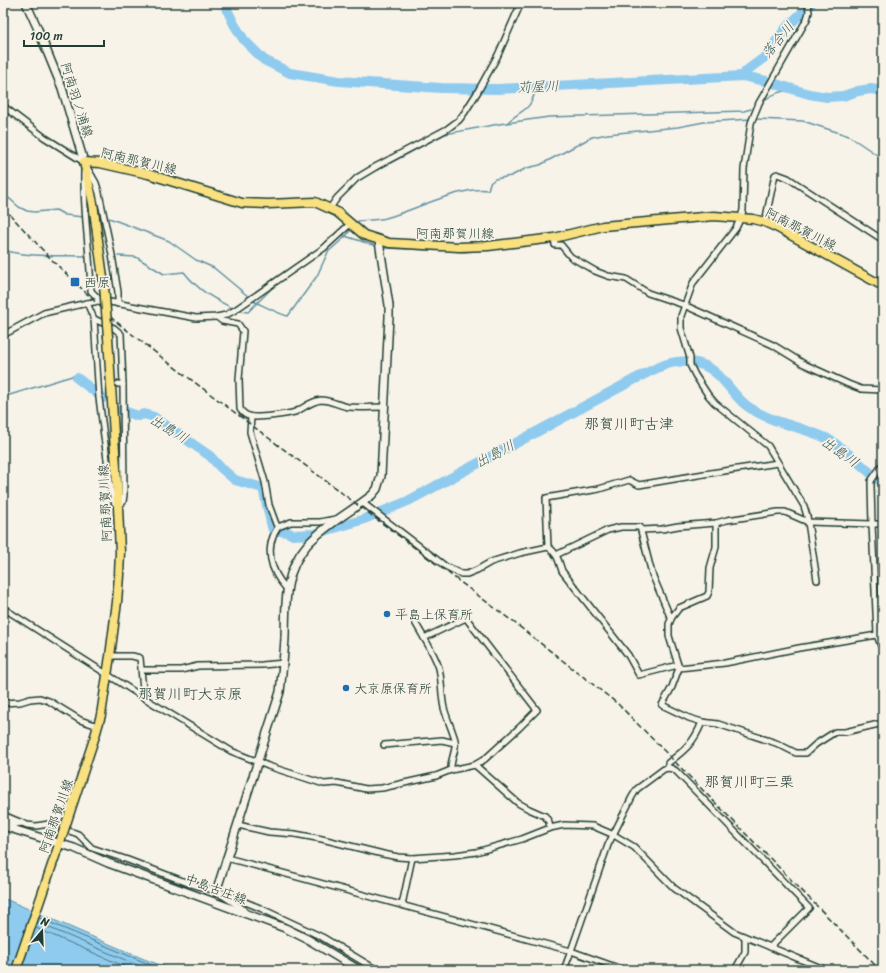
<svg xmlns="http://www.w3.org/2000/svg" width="886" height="973" font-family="Sriracha,'Klee One',sans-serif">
	<rect width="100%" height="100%" fill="#f7f3e8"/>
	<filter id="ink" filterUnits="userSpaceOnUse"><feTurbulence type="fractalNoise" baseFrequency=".025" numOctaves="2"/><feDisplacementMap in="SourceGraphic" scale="8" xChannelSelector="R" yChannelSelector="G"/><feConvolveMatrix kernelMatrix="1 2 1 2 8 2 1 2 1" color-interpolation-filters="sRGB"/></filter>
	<g filter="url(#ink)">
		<path fill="#8fcbef" stroke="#6292a4" d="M3 898 144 959 174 970H3Z"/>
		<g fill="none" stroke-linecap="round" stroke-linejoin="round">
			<g stroke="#4c767f" stroke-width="1">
				<path d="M39 918 163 970"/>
				<path d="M38 923 149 970"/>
				<path d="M36 928 133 970"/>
			</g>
			<g stroke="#6292a4" stroke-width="1.5">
				<path d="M766 99C775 93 781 91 792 90"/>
				<path d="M754 119 803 121 849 136 883 159"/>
				<path d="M507 123C523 108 531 112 536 87"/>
				<path d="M377 170 445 134 499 124 549 117 744 111 751 109"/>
				<path d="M3 193 19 207 27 211 35 212 56 210 65 215 83 217"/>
				<path d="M109 218 169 241 196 260 214 268 249 297"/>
				<path d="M355 225 358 221C367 220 377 220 386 218 412 211 464 185 488 190L490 183 495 179 511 176 527 168 540 165 592 137 608 134 678 127 704 122 751 119"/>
				<path d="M329 246 342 235 376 246"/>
				<path d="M386 248 432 250"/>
				<path d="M493 249 553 242"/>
				<path d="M3 250C31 258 59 255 87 256"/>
				<path d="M442 250 464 252 486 250"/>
				<path d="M118 256 136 257 164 274 184 272C199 291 211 297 232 308"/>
				<path d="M253 301C260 304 283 316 288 316L317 276 328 252 346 236 351 229"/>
				<path d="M239 311 248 312 274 286"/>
				<path d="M3 397 72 376 77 378"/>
			</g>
			<g stroke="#8fcbef" stroke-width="10">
				<path d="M224 3 234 24 244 40 264 60 290 73 339 81 441 88 498 89 743 76 766 81 809 94 827 97 843 96 858 91 871 89 883 91"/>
				<path d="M743 76 746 71 765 57 786 28 812 3"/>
				<path d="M77 378 103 398"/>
				<path d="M121 410 138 416 144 414 154 417 210 456 220 467 235 480 263 488 272 527 273 530 287 532 293 535 314 534 362 520 408 501 637 378C660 366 676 356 703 365 722 372 731 394 747 406 771 423 800 426 826 438 844 447 865 470 883 483"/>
			</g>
			<g stroke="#1f3d34" stroke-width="8">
				<g id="street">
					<path d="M808 3 809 12 807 19 759 103 751 123 744 169 743 210 741 217 736 228 693 283 681 316V328L690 358V365L695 375 708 395 715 403 768 446 804 506 807 516 817 580"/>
					<path d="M3 106 44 137 84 162 96 183 99 193 112 255 118 292V304"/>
					<path d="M84 172C83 212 90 251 91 291L101 301"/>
					<path d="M330 208 337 198 357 178 377 166 447 129 459 120 465 112 477 93 498 55 521 3"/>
					<path d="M765 222 774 179 775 175 777 174 788 178 883 240"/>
					<path d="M554 238 555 245H561L571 257 595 271 608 276 626 279 648 293 684 305 773 345 804 364 848 384 861 389 883 390"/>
					<path d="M87 303 101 301 110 302 196 318 217 317 226 315 235 310 324 248 350 224"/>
					<path d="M217 317 222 321 238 324 243 331 239 379 240 409C242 412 245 415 249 416 255 419 289 414 295 412 304 408 311 401 321 400 330 400 338 405 348 407 360 408 373 407 385 407"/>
					<path d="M94 319 114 328 121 334 123 384H118"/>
					<path d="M3 335 44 313 87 303 94 319 99 398 111 490 114 502 118 507 123 502 124 495 123 384"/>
					<path d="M251 417 250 432 265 482 269 505 276 524 278 527"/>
					<path d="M883 464 871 481V486L872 524H883"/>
					<path d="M363 503 445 566 461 574H467L477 570 491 562 520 553 548 547C557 552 559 562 562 571L628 655 639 675 678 665"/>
					<path d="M642 530 662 529 678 526 716 523 727 520 778 512H785L808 522 872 524 877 635 883 651"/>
					<path d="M548 547 546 498 599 489 629 480 639 485 704 474 778 463"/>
					<path d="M556 555 608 530 621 527H640L652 574 669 614 672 617"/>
					<path d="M286 588C270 571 264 547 278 527L291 522H320L336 519"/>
					<path d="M3 608 141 696 231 751 268 766 324 784 337 783 366 789 382 788 436 776 451 770 475 765 485 759 519 728 537 710 466 618 424 638"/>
					<path d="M415 622C423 637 434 652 439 668 442 681 441 695 444 708 447 719 452 729 455 740 457 750 450 760 451 770"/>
					<path d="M110 656H132L140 658 143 690 141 696"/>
					<path d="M679 668 725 663 799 648 883 634"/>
					<path d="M142 670H181L198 666 262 665 284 663"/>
					<path d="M3 703 20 702 30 699 40 698 49 701 80 720 98 726"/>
					<path d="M702 722 689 718 662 705 672 687 679 668 669 636V624L672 617 679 608 707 596 709 592 710 568 716 547V523"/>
					<path d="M384 745 442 740 455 743"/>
					<path d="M475 765 518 803 529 809 545 816 549 822 550 828"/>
					<path d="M668 767V763C685 750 694 743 702 722L718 724 776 743 796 753H806L816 744 835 732H845L883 723"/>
					<path d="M3 815 27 825 36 826 49 824 78 834 92 848 128 860 188 883 223 893 260 908 322 937 377 970"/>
					<path d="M3 821 15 824 22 823"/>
					<path d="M238 825 269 832 295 834 322 839 383 854 398 857 412 858 455 855 476 852 522 839 550 828 564 825 593 826 614 835 634 847 674 888 734 932 826 970"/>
					<path d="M227 858 571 951 564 970"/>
					<path d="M217 892 242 908 246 913"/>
					<path d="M402 905 412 858"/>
					<path d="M624 970 571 951 608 845 632 797 637 789 664 769C669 767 672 768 676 771L809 908 770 947"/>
					<path d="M735 970 745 952V937"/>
				</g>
			</g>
			<g stroke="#1f3d34" stroke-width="10">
				<g id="secondary">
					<path d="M26 3 37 27 62 88 84 162"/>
					<path d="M3 826 74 848 108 863 285 928 309 940 359 970"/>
					<path d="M216 892 280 692C282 674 284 656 285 638 286 604 283 573 307 545 325 525 351 512 372 495L377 489 381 476 389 317V305L379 241"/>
				</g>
			</g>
			<g stroke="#1f3d34" stroke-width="11">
				<g id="primary">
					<path d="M104 285 93 203 84 162 100 163 148 174 242 203 268 204 315 202 337 212 364 235 389 243 459 247 488 246 554 238 603 226 714 216 753 219 765 222 778 228 883 286"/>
					<path d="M95 736 101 715 110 656 117 602 119 575 120 552 117 484 108 337"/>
					<path d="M16 970 63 833"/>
				</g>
			</g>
			<use href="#street" stroke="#f7f3e8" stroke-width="5"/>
			<use href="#secondary" stroke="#f7f3e8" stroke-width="7"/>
			<use href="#primary" stroke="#f9e181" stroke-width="8"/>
			<path stroke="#1f3d34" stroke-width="1.5" stroke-dasharray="6 3" stroke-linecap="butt" d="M3 207 51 259 114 320 165 360 516 624 618 704 880 970"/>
			<g stroke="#1f3d34" stroke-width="11" stroke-linecap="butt">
				<g id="primary-bridge">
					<path d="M104 285 108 337"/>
					<path d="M63 833 95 736"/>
				</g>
			</g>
			<use href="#primary-bridge" stroke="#f9e181" stroke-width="8"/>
		</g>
	</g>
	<g fill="#1f6fb2" stroke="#f7f3e8" stroke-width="1.5">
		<rect x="70" y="277" width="10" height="10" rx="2"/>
		<circle cx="387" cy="614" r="4"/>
		<circle cx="346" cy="688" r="4"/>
	</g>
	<g text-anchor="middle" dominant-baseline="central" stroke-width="3.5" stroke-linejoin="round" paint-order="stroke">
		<g font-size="13" fill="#1f3d34" stroke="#f7f3e8">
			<text transform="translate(77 100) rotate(72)">阿南羽ノ浦線</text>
			<text transform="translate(139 161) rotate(13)">阿南那賀川線</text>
			<text transform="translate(801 229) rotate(27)">阿南那賀川線</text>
			<text x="455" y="233">阿南那賀川線</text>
			<text transform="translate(105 503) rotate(-93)">阿南那賀川線</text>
			<text transform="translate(56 816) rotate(-71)">阿南那賀川線</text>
			<text transform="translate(216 889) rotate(20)">中島古庄線</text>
		</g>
		<g font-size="13" fill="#1f3d34" stroke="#f7f3e8" text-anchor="start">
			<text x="84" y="282">西原</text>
			<text x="395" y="614">平島上保育所</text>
			<text x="354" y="688">大京原保育所</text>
		</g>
		<g font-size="14" font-style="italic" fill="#355959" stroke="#f7f3e8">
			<text transform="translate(778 40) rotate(-50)">落合川</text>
			<text transform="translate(538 87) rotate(-3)">苅屋川</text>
			<text transform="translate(169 429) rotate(31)">出島川</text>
			<text transform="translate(840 452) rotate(35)">出島川</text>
			<text transform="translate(495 454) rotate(-28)">出島川</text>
		</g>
		<g font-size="15" fill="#1f3d34" stroke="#f7f3e8">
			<text x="629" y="424">那賀川町古津</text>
			<text x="190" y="694">那賀川町大京原</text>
			<text x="749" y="782">那賀川町三栗</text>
		</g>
	</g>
	<rect width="886" height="973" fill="none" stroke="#f7f3e8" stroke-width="16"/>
	<rect x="8" y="8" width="870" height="957" fill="none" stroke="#1f3d34" stroke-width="1.5" filter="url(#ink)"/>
	<g transform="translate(42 931) rotate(19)" stroke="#f7f3e8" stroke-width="3" paint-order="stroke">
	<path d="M0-3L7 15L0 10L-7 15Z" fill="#1f3d34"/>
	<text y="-6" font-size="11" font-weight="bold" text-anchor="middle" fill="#1f3d34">N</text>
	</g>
	<path d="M24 40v6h80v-6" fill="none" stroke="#1f3d34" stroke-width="2"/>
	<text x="30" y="40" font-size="12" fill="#1f3d34" stroke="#f7f3e8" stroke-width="3" paint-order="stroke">100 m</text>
</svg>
